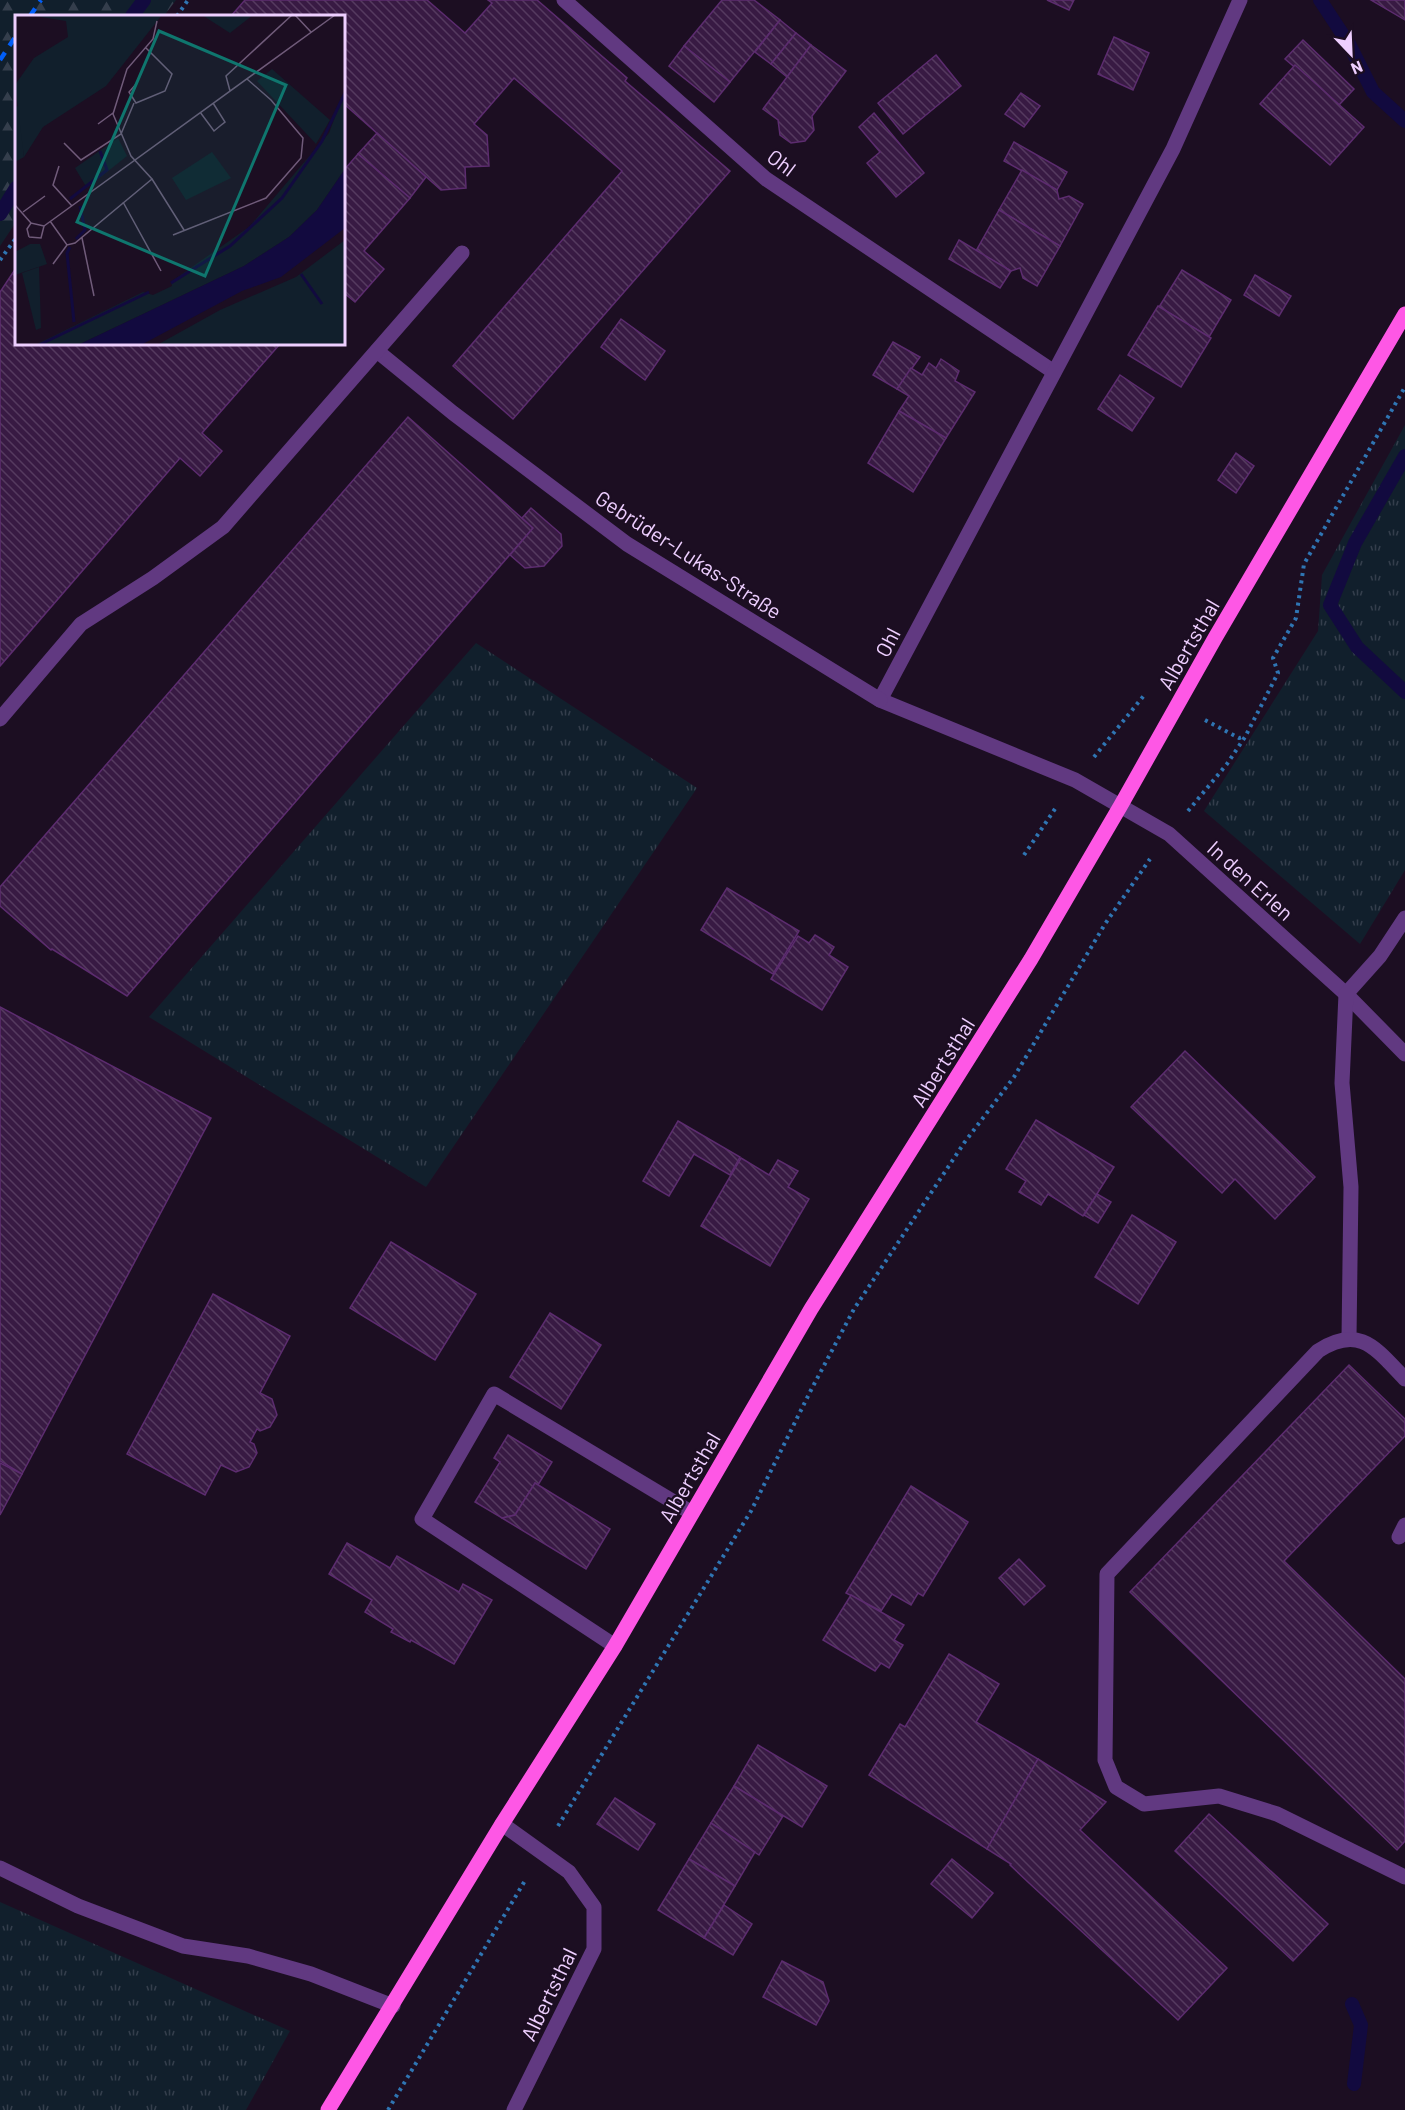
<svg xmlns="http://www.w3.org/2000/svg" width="1405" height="2110" font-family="Barlow,sans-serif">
	<defs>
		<pattern id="grass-tufts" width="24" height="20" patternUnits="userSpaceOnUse" patternTransform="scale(1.5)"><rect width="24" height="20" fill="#111f2c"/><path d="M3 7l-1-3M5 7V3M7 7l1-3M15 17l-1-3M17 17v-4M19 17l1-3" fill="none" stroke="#343e4c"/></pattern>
		<pattern id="forest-firs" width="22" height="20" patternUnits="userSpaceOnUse" patternTransform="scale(1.5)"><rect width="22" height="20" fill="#111f2c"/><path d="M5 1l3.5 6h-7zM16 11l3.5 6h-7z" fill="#343e4c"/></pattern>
		<pattern id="building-back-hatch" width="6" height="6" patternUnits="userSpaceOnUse" patternTransform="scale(1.5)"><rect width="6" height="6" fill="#381a43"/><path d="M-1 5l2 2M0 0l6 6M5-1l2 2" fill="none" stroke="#553a5f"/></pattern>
	</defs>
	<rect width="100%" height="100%" fill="#1c0e22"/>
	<g fill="url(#grass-tufts)">
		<path d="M1405 425V870L1360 944 1204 811 1318 631 1322 575Z"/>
		<path d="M476 643 697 788 426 1187 149 1017Z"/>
		<path d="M0 1902 290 2031 246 2110H0Z"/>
	</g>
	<path fill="url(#forest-firs)" d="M0 0H176L164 16H16V222L0 246Z"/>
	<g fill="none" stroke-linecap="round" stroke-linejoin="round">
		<g stroke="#120a3f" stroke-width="14">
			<path d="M1320 0 1349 44 1373 92 1405 121"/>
			<path d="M132 16 144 0"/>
			<path d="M0 214 16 188"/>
			<path d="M1405 456 1355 543 1330 605 1357 647 1405 692"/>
			<path d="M1352 2004 1361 2025 1354 2084"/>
		</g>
	</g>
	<g fill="url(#building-back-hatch)" stroke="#5c2c6f" stroke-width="1.5">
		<path d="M245 0H427L465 33 492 3 488 0H537L627 78 625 81 730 171 513 419 453 366 622 171 514 78 474 124 487 135 489 166 465 167 466 188 441 190 344 104V16H231Z"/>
		<path d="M722 0H754L780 20 730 82 684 46Z"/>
		<path d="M1047 0H1074L1069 10Z"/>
		<path d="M1371 0H1405V20Z"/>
		<path d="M780 20 796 33 771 64 755 52Z"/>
		<path d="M796 33 811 45 787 77 771 64Z"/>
		<path d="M1114 37 1149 53 1133 90 1098 74Z"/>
		<path d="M1303 40 1354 89 1339 105 1285 59Z"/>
		<path d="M811 45 846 71 812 116 814 130 805 141 791 143 780 135 778 120 763 109Z"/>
		<path d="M684 46 730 82 714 102 669 66Z"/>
		<path d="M936 55 961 86 903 134 878 103Z"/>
		<path d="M1295 65 1364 127 1330 165 1260 104Z"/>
		<path d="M1021 93 1040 106 1024 127 1005 114Z"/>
		<path d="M874 113 924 173 896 197 867 163 880 152 859 127Z"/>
		<path d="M377 133 426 177 410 198 358 154Z"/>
		<path d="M1014 142 1067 172 1057 190 1004 161Z"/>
		<path d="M358 154 410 198 364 251 384 269 355 302 344 293V170Z"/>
		<path d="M1022 170 1057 190 1059 199 1069 196 1083 204 1060 246 999 210Z"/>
		<path d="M999 210 1060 246 1037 286 1023 278 1020 268 1011 271 976 251Z"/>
		<path d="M959 240 1011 271 1000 288 949 259Z"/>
		<path d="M16 268V344H280L202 433 222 451 200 476 180 458 0 666V292Z"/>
		<path d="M1182 270 1231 300 1209 337 1159 307Z"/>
		<path d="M1255 275 1291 296 1279 316 1244 295Z"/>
		<path d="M1158 306 1211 338 1181 387 1128 355Z"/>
		<path d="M621 319 665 351 645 380 601 347Z"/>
		<path d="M893 342 920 357 897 389 873 375Z"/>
		<path d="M941 359 959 371 955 381 975 392 946 438 899 411 909 396 897 389 911 368 922 375 929 363 936 368Z"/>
		<path d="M1120 375 1154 398 1132 431 1098 409Z"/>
		<path d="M899 411 946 438 913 492 868 463Z"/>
		<path d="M408 417 533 528 127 996 52 949 51 950 0 906V887Z"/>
		<path d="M1236 453 1254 466 1236 493 1218 480Z"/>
		<path d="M531 508 561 534 562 546 544 566 525 568 510 555 533 528 522 518Z"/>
		<path d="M727 888 799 931 773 974 701 930Z"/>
		<path d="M815 935 834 947 829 955 848 967 822 1010 771 979 798 936 809 943Z"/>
		<path d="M0 1007 211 1118 22 1474 0 1461Z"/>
		<path d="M1185 1051 1315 1177 1275 1219 1235 1179 1222 1193 1131 1107Z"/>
		<path d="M1036 1120 1114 1167 1083 1216 1048 1194 1041 1205 1019 1192 1026 1181 1006 1169Z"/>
		<path d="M678 1121 740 1157 730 1175 694 1154 669 1196 643 1181Z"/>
		<path d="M741 1158 769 1175 778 1160 798 1171 788 1187 809 1199 770 1266 701 1226Z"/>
		<path d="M1097 1194 1111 1202 1098 1223 1084 1215Z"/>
		<path d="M1132 1215 1176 1242 1138 1304 1095 1277Z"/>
		<path d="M391 1242 476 1294 435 1360 350 1308Z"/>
		<path d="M213 1294 290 1336 260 1393 272 1399 277 1415 270 1427 260 1431 257 1429 250 1442 254 1444 257 1453 249 1467 236 1472 221 1465 205 1495 127 1454Z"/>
		<path d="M550 1313 601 1345 561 1409 510 1377Z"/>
		<path d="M1349 1365 1405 1419V1436L1284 1561 1405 1679V1841L1397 1850 1130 1592Z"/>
		<path d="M508 1435 552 1462 538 1485 535 1483 515 1515 502 1518 475 1502 500 1462 494 1458Z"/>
		<path d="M0 1463 22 1474 0 1515Z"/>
		<path d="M535 1483 610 1529 586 1569 502 1518 515 1515Z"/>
		<path d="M911 1486 968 1522 923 1596 918 1593 911 1605 892 1594 881 1611 846 1593Z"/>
		<path d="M347 1543 390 1568 397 1556 459 1592 463 1584 492 1600 454 1664 411 1640 410 1642 391 1632 393 1629 365 1612 372 1600 329 1574Z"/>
		<path d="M1019 1559 1045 1586 1024 1605 999 1578Z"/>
		<path d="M851 1595 904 1625 894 1640 903 1645 889 1668 881 1663 875 1671 823 1640Z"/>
		<path d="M949 1654 999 1684 976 1722 1038 1759 987 1849 869 1775 900 1724 905 1727Z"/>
		<path d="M758 1745 827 1786 802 1827 734 1786Z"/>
		<path d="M1038 1759 1106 1802 1080 1830 1227 1968 1178 2020 1029 1883 1010 1865 1011 1864 987 1849Z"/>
		<path d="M734 1786 783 1816 759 1855 711 1823Z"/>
		<path d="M615 1798 655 1824 638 1850 597 1824Z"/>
		<path d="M1209 1814 1328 1924 1293 1961 1175 1851Z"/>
		<path d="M711 1823 755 1852 735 1886 689 1859Z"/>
		<path d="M689 1859 735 1886 704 1938 658 1910Z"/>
		<path d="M952 1859 993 1893 972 1918 931 1884Z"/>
		<path d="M724 1905 752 1924 733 1955 704 1938Z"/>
		<path d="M782 1961 823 1982 829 2001 816 2025 763 1997Z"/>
	</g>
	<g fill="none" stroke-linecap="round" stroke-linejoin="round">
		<g stroke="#2f75b3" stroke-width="4" stroke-dasharray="3 4.5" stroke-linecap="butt">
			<path d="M177 16 188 0"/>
			<path d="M0 260 16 238"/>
			<path d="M1205 720 1239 738 1244 737"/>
			<path d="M1094 757 1146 693"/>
			<path d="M1188 811 1227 764 1245 737 1278 673 1273 658 1296 618 1304 564 1405 387"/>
			<path d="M1024 855 1057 806"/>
			<path d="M558 1826 751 1511 811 1390 854 1309 964 1143 1014 1077 1105 924 1150 859"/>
			<path d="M388 2110 526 1879"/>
		</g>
		<g stroke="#613981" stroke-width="15">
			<path d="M564 0 766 179 1054 372"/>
			<path d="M1240 0 1173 149 880 700 1075 780 1169 834 1346 994 1405 1054"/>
			<path d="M377 351 453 413 627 544 880 700"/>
			<path d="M0 719 81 624 153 578 223 527 462 253"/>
			<path d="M1349 1338 1351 1187 1342 1083 1346 994 1380 956 1405 918"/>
			<path d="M1405 1379C1376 1349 1360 1324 1318 1351L1107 1574 1105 1760 1116 1787 1144 1804 1219 1796 1277 1814 1405 1877"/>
			<path d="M1399 1537 1405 1525"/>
			<path d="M615 1646 422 1519 494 1394 692 1513"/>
			<path d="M502 1824 569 1872 594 1907V1949L514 2110"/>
			<path d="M0 1868 78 1906 183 1946 248 1956 311 1974 393 2006"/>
		</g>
		<path stroke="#fe57e5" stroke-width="15" d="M328 2110 502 1824 615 1646 811 1309 1031 959 1121 805 1215 638 1405 314"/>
		<g stroke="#015ef8" stroke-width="4.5" stroke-dasharray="9 8" stroke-linecap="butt">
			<path d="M30 16 41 0"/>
			<path d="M0 60 16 36"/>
		</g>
	</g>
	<g text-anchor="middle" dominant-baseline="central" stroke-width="4.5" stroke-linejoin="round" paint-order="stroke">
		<g font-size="21" fill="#eecfff" stroke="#1c0e22">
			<text transform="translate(782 162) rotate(37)">Ohl</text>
			<text transform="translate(689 554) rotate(33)">Gebrüder-Lukas-Straße</text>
			<text transform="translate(887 642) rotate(-62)">Ohl</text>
			<text transform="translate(1188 644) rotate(-60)">Albertsthal</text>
			<text transform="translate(1251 880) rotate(42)">In den Erlen</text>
			<text transform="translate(942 1062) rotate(-58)">Albertsthal</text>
			<text transform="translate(689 1477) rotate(-60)">Albertsthal</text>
			<text transform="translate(548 1994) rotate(-64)">Albertsthal</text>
		</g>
	</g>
	<g transform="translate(15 15)">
		<rect width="330" height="330" fill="#1c0e22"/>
		<path d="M187 0H238L215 18ZM257 54 315 105 301 129 242 66ZM5 90 9 142 0 147V92ZM103 123 112 141 72 173 60 153ZM197 137 216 163 171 185 157 163ZM15 229H25L32 249 0 260V237Z" fill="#111f2c"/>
		<path d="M13 0H147L91 71 28 112 9 142 0 70 19 43 53 22 51 6ZM330 75V154L302 195 274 222 229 251 63 330H20L128 277 138 280 157 271 156 267 167 259 234 212 314 118ZM330 225V330H142L205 295 281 262ZM24 252 26 313 21 315 7 258Z" fill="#111f2c"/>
		<path d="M330 154V213L266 262 227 276 126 330H63L229 251 274 222 302 195Z" fill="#120a3f"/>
		<path fill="none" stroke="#120a3f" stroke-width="3" d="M55 184 92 155 85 136M61 224 70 215 65 191M55 232 52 238 59 307M286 259 307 289M156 268 215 231 267 183 307 126 330 78M24 330 134 277"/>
		<path fill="none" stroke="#705b7a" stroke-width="1.5" d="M280 0 296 17M122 68 114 77 121 88 150 76 157 59 131 33M215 76 211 61 277 0M185 97 199 116 205 111 210 107 198 88M83 109 98 98M49 128 66 145 106 119 119 88M44 151 38 170 57 191M137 164 169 215M108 187 146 256M0 190 16 208M8 197 30 181M35 206 52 230 60 228 137 164 116 141 98 99 112 54 138 24 142 6M29 211 320 0M158 220 251 183 286 143 288 123 256 85 232 64M14 222 12 214 16 208 29 211M14 222 26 223 29 211M67 223 79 281M38 249 52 230"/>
		<path fill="#0f766e" fill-opacity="0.15" stroke="#0f766e" stroke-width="3" d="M144 16 271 70 190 261 62 207Z"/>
		<rect width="330" height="330" fill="none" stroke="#eecfff" stroke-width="3"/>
	</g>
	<g transform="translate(1351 54) rotate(157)" stroke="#1c0e22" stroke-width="4.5" paint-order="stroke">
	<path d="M0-4.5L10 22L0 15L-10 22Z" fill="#eecfff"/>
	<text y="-9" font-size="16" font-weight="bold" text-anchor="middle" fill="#eecfff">N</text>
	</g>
</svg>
